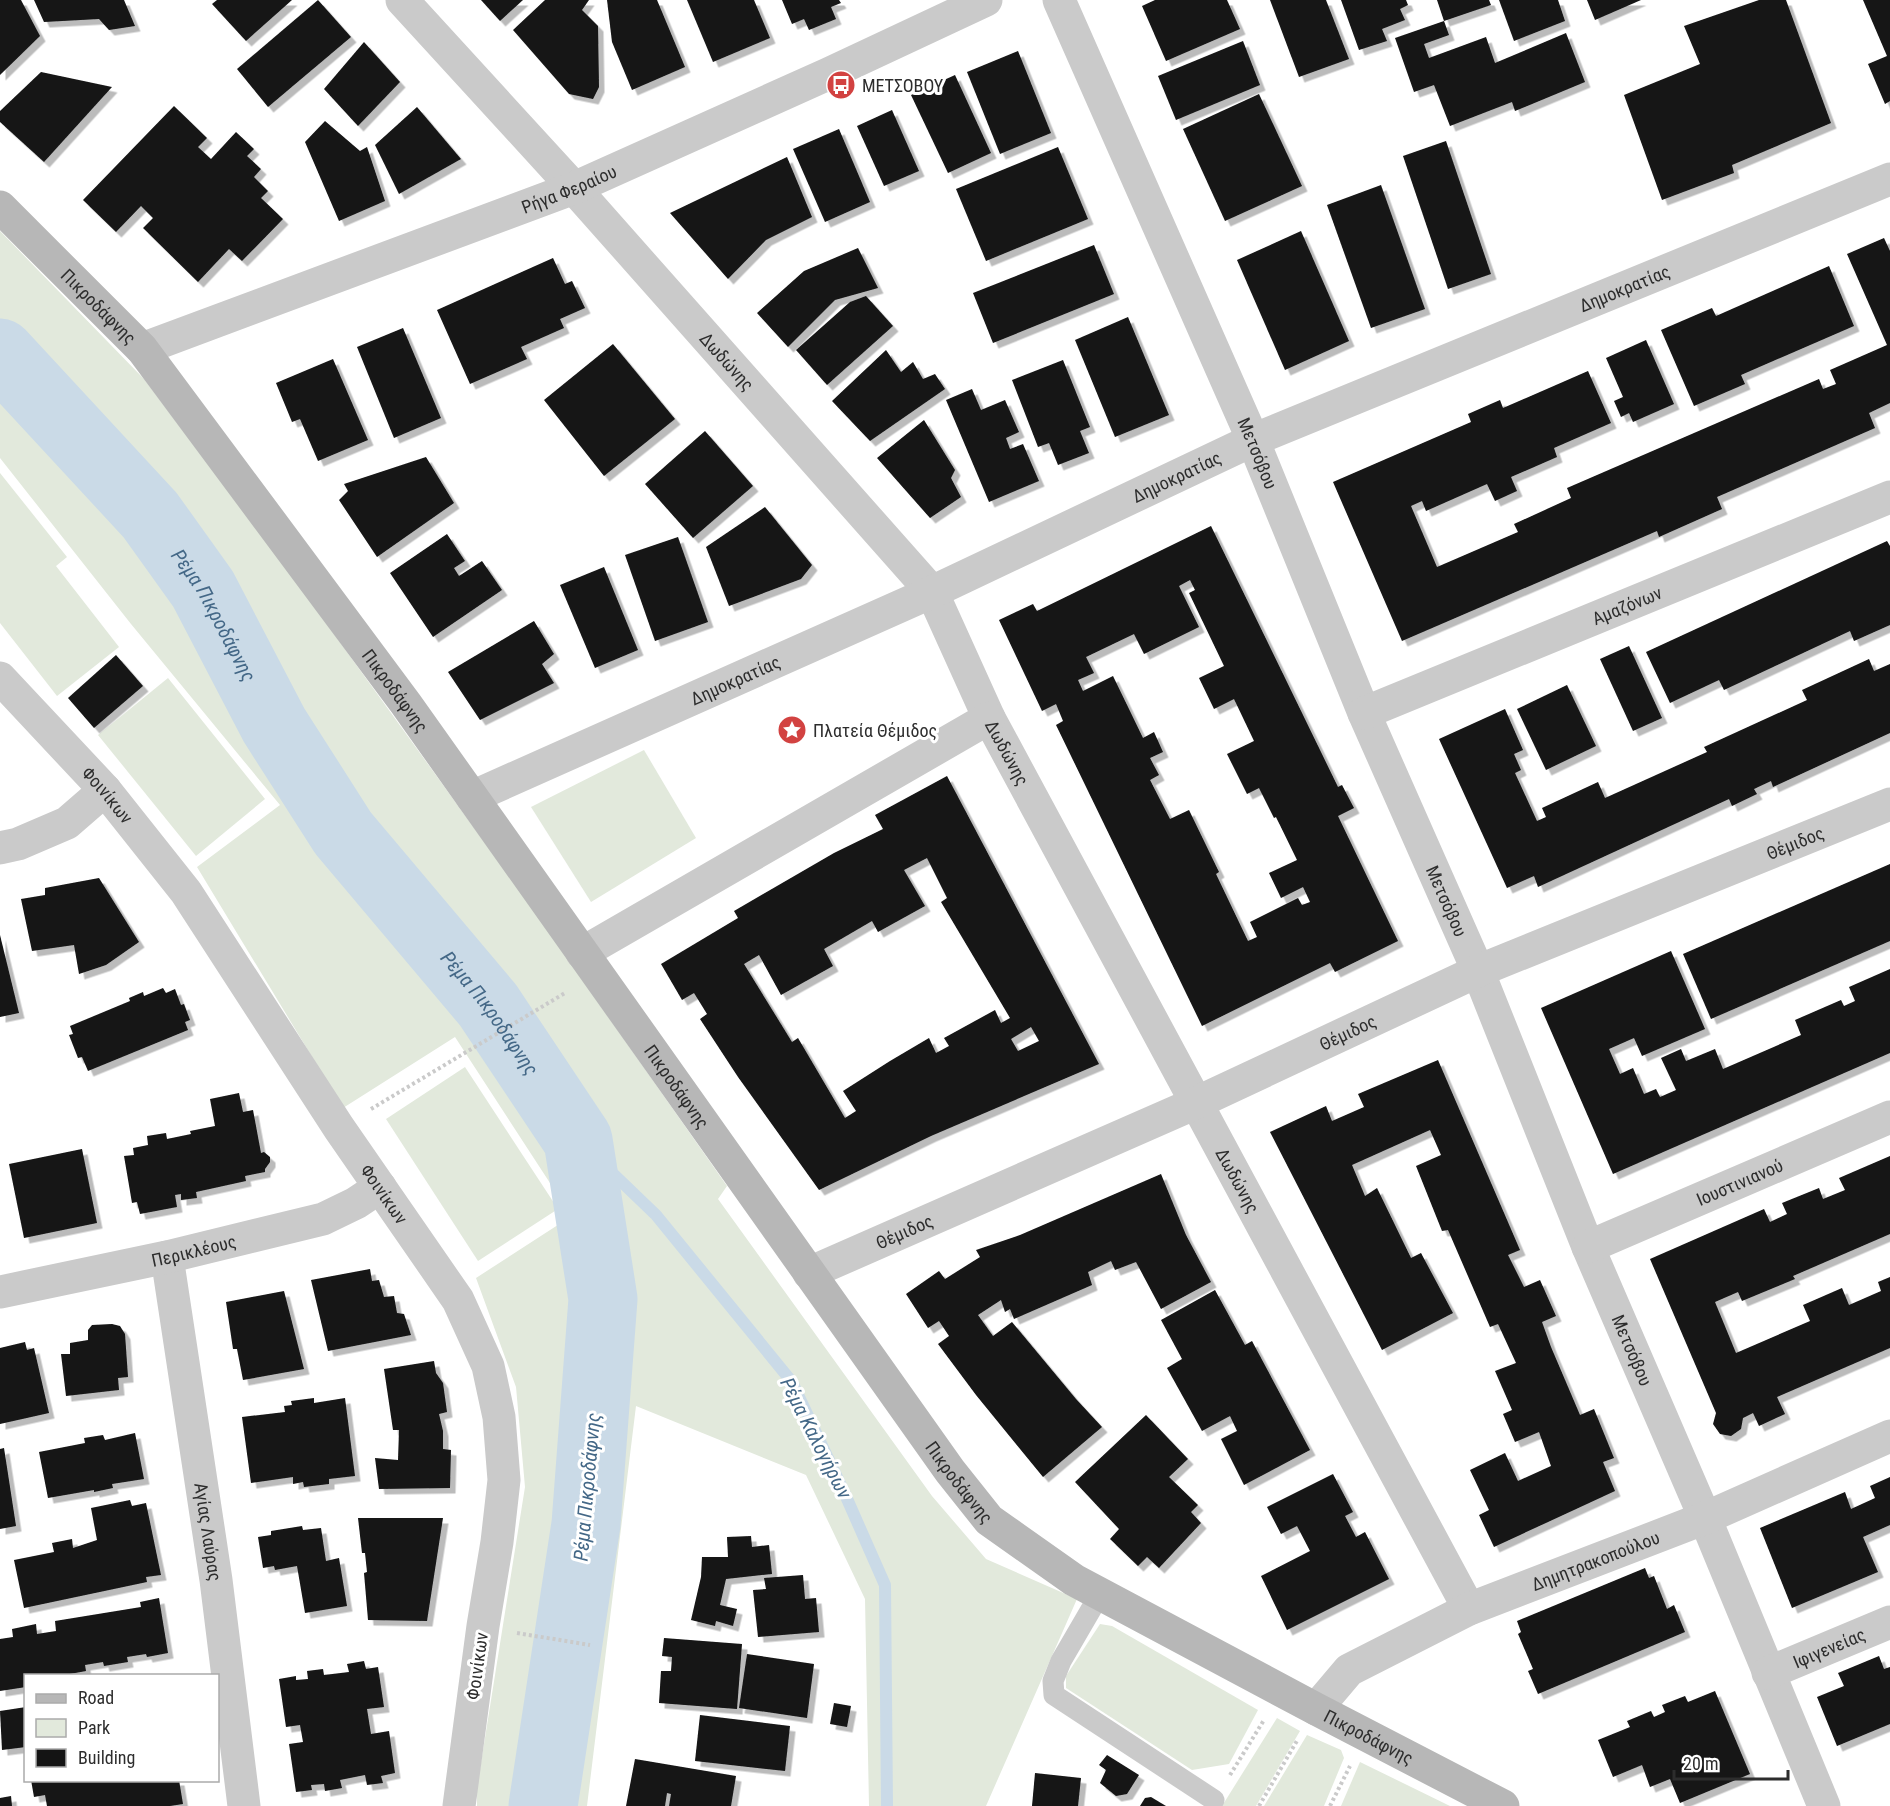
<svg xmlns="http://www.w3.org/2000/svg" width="1890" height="1806" font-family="'Roboto Condensed',sans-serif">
	<defs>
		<filter id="shadow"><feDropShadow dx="5.5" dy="5.5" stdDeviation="0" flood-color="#0004"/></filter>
	</defs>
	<rect width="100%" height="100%" fill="#fff"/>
	<g fill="#e2e9dc">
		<path d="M0 231 144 379 292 576 524 897 727 1186 718 1199 932 1496 986 1559 1077 1599 986 1806H869L865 1599 806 1475 636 1406 587 1806H477V1788L525 1487 516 1387 476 1278 564 1221 563 1203 455 1037 343 1108 197 867 280 805 131 624 0 458Z"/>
		<path d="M0 473 67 557 56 566 119 647 57 696 0 623Z"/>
		<path d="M168 678 265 799 196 856 98 735Z"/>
		<path d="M644 750 696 838 591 902 531 807Z"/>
		<path d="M465 1067 558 1209 478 1261 386 1119Z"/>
		<path d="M1100 1624 1112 1626 1258 1710 1229 1764 1192 1770 1066 1688V1676Z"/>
		<path d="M1277 1718 1300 1731 1256 1806H1222Z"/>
		<path d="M1307 1735 1341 1750 1344 1758 1324 1806H1264Z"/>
		<path d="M1360 1762 1450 1806H1341Z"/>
	</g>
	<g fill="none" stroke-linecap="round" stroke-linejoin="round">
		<path stroke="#cadae7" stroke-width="12" d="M578 1140 656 1215 792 1382 844 1492 885 1585 887 1806"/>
		<path stroke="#cadae7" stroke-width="69" id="s1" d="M0 353 150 515 203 589 274 725 343 833 488 1005 578 1140 603 1299 586 1524 543 1806"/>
	</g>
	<g fill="#141414" fill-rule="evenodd" filter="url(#shadow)">
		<path d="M0 0H21L40 36 0 75Z"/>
		<path d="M34 0H124L135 26 109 30 99 19 44 22Z"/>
		<path d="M217 0H292L246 41 212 4Z"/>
		<path d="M318 0 351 37 268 107 237 69Z"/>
		<path d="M481 0H523L500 21Z"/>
		<path d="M545 0H589L582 10 598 26 599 87 593 99 569 94 513 30Z"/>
		<path d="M607 0H657L685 67 632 90 612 42Z"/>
		<path d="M687 0H754L770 38 713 62Z"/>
		<path d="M782 0H839L841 3 831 7 836 19 809 30 804 19 792 24Z"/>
		<path d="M1155 0H1227L1240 29 1166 61 1142 6Z"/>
		<path d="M1270 0H1326L1349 59 1299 77Z"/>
		<path d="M1341 0H1406L1408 5 1400 9 1405 20 1382 29 1387 41 1359 50Z"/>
		<path d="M1437 0H1489L1491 5 1444 21Z"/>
		<path d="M1499 0H1558L1565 21 1514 41Z"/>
		<path d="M1587 0H1641L1595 20Z"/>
		<path d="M1759 0H1786L1831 123 1732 165 1734 173 1662 200 1624 95 1700 64 1684 26Z"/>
		<path d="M1863 0H1890V101L1885 104 1868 64 1887 56Z"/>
		<path d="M1444 21 1449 35 1424 44 1429 58 1486 37 1495 63 1566 33 1585 82 1515 111 1512 102 1450 126 1434 85 1414 92 1395 38Z"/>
		<path d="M1243 41 1260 85 1176 120 1158 76Z"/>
		<path d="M364 42 400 82 358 126 324 89Z"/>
		<path d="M1018 51 1051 133 1000 154 967 72Z"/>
		<path d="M41 72 112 87 44 162 0 122V111Z"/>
		<path d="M955 75 991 153 948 173 911 95Z"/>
		<path d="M1259 94 1302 186 1225 221 1183 129Z"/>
		<path d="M174 106 207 138 198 147 211 159 236 132 254 149 247 156 261 169 254 177 268 191 261 198 283 219 242 261 229 249 198 282 143 228 153 218 141 206 116 232 83 200Z"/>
		<path d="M417 107 461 159 399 194 375 145Z"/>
		<path d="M892 110 919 171 884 186 857 126Z"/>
		<path d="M325 121 360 151 367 147 385 201 339 221 305 142Z"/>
		<path d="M839 129 870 202 825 222 793 149Z"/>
		<path d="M1446 141 1491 274 1448 289 1403 156Z"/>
		<path d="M1058 147 1088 219 986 261 956 189Z"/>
		<path d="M787 157 812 217 766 240 728 279 670 213Z"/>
		<path d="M1381 185 1425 309 1371 328 1327 205Z"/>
		<path d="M1301 231 1349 341 1285 370 1237 260Z"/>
		<path d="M1884 238 1890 251V403L1869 413 1875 428 1717 497 1722 509 1659 537 1657 531 1402 641 1333 482 1471 422 1468 414 1500 400 1503 408 1588 371 1611 423 1554 448 1557 457 1511 477 1517 491 1495 501 1487 484 1426 511 1422 501 1411 506 1437 567 1518 532 1514 524 1571 498 1567 488 1819 379 1823 389 1836 384 1830 370 1887 345 1847 254Z"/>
		<path d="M1094 245 1114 294 993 343 973 293Z"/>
		<path d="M858 248 878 288 835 300 788 347 757 313 804 271Z"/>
		<path d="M553 258 565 284 572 281 585 308 560 319 564 328 521 347 527 359 470 384 437 310Z"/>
		<path d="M1829 266 1854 326 1741 375 1745 384 1694 406 1661 330 1712 308 1716 316Z"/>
		<path d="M866 296 893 326 827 385 796 350 850 302Z"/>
		<path d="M1128 317 1169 415 1115 437 1075 340Z"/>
		<path d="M403 328 441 418 394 438 357 347Z"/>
		<path d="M1646 340 1674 404 1633 422 1629 413 1621 417 1614 401 1623 397 1606 358Z"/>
		<path d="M613 344 675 419 604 476 544 400Z"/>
		<path d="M886 350 901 372 913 362 923 379 935 374 945 389 870 441 832 401Z"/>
		<path d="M333 359 368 440 318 461 300 419 292 422 276 383Z"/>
		<path d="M1063 360 1090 427 1080 431 1089 453 1058 465 1049 443 1038 447 1012 380Z"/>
		<path d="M972 389 981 410 1005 400 1019 432 1006 438 1010 449 1023 444 1039 481 989 502 946 400Z"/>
		<path d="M924 420 955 470 951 478 961 497 930 518 877 458Z"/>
		<path d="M705 431 753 486 693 538 645 484Z"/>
		<path d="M426 457 454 503 377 557 339 500 348 491 344 484Z"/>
		<path d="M765 507 812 565 801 579 729 606 706 547Z"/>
		<path d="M1211 526 1338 787 1342 785 1354 808 1338 816 1398 941 1335 972 1330 963 1202 1026 1056 725 1063 721 1056 704 1042 711 999 620 1033 604 1037 611ZM1190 580 1195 590 1189 593 1224 666 1199 678 1214 709 1234 699 1254 741 1227 754 1247 794 1259 788 1274 818 1276 817 1297 860 1269 873 1281 898 1303 887 1310 902 1302 905 1298 898 1250 922 1257 937 1248 941 1216 874 1219 872 1189 810 1170 819 1150 780 1159 775 1150 758 1163 752 1154 732 1143 738 1113 676 1083 691 1078 680 1094 673 1086 657 1134 634 1144 654 1199 627 1179 586Z"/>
		<path d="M447 534 465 561 454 568 459 576 482 561 502 590 433 637 390 573Z"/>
		<path d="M678 537 708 622 655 641 625 555Z"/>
		<path d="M1887 541 1890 546V625L1854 641 1850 631 1724 690 1719 680 1670 703 1646 652Z"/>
		<path d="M604 567 638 650 595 668 560 585Z"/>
		<path d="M534 621 554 654 542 664 554 683 480 720 448 672Z"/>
		<path d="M1629 646 1662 718 1633 731 1600 659Z"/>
		<path d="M116 655 143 686 94 728 68 698Z"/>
		<path d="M1869 659 1874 671 1890 664V733L1773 787 1771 781 1754 789 1757 794 1732 806 1729 799 1538 887 1534 876 1507 888 1439 739 1505 709 1523 750 1514 754 1521 770 1515 773 1537 821 1546 817 1542 808 1598 782 1605 798 1707 752 1704 747 1807 700 1802 690Z"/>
		<path d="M1567 685 1596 746 1546 770 1517 709Z"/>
		<path d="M947 776 1099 1064 931 1136 819 1190 738 1077 700 1019 707 1014 694 993 682 1000 661 964 738 918 734 911 834 853 883 829 875 815ZM927 858 947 898 941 902 1010 1018 1001 1023 995 1010 944 1038 949 1046 936 1053 929 1038 890 1061 843 1091 856 1111 845 1118 798 1038 792 1042 744 964 759 955 781 995 833 966 824 949 872 921 878 932 925 906 904 870ZM1031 1027 1039 1041 1018 1051 1011 1039Z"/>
		<path d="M1890 864V941L1711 1019 1683 954Z"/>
		<path d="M99 878 139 942 106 965 79 974 74 945 32 951 21 899 45 895V888Z"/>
		<path d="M0 935 19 1013 0 1017Z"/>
		<path d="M1671 951 1705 1029 1642 1056 1634 1038 1609 1049 1620 1074 1633 1068 1644 1094 1656 1089 1660 1097 1676 1090 1661 1058 1681 1049 1686 1061 1715 1049 1723 1069 1801 1035 1795 1020 1841 1000 1844 1006 1855 1001 1849 987 1890 969V1053L1613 1174 1541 1008Z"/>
		<path d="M163 988 166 993 175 989 181 1005 184 1004 190 1020 185 1022 188 1030 88 1071 82 1057 78 1058 69 1035 73 1034 70 1026 130 1001 129 998 143 992 144 996Z"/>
		<path d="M1438 1060 1520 1250 1508 1255 1524 1287 1540 1280 1556 1316 1542 1322 1551 1347 1580 1415 1594 1409 1614 1458 1603 1462 1615 1491 1494 1547 1479 1515 1489 1510 1470 1470 1505 1453 1518 1481 1551 1466 1539 1432 1515 1442 1503 1414 1512 1410 1495 1371 1516 1363 1498 1324 1490 1327 1448 1230 1442 1231 1416 1166 1441 1155 1430 1130 1352 1165 1365 1196 1377 1188 1411 1258 1421 1253 1453 1313 1382 1350 1270 1132 1326 1106 1332 1121 1364 1107 1358 1094Z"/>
		<path d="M239 1093 243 1112 253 1110 261 1153 264 1152 270 1157V1162L265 1169V1172L245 1176 246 1181 196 1192 197 1198 181 1200V1194L175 1195 177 1207 140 1214 137 1202 132 1203 124 1156 134 1155 133 1148 148 1145 147 1136 166 1133 167 1139 191 1134 190 1131 215 1126 210 1099Z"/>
		<path d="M82 1149 97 1223 24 1238 9 1164Z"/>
		<path d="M1890 1156V1234L1793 1276 1795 1279 1742 1301 1738 1292 1715 1302 1736 1353 1810 1321 1803 1305 1842 1288 1849 1305 1881 1291 1878 1282 1890 1277V1348L1777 1397 1785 1414 1759 1426 1753 1413 1743 1418 1741 1429 1731 1436 1720 1434 1713 1424 1716 1413 1650 1259 1764 1209 1770 1222 1787 1214 1782 1203 1819 1188 1823 1199 1845 1190 1839 1178Z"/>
		<path d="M1161 1174 1186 1235 1211 1282 1161 1309 1136 1262 1115 1270 1111 1261 1088 1272 1092 1285 1014 1319 1010 1309 1005 1312 1001 1300 978 1315 993 1336 1012 1322 1076 1399 1102 1427 1043 1477 976 1395 938 1344 949 1336 939 1321 928 1328 906 1294 939 1271 945 1279 980 1257 976 1250 1020 1235Z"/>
		<path d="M370 1269 372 1281 379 1280 384 1297 394 1296 397 1313 404 1314 411 1335 328 1351 311 1280Z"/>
		<path d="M1215 1290 1245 1345 1252 1341 1310 1450 1244 1485 1221 1439 1237 1431 1230 1416 1202 1431 1167 1368 1182 1359 1161 1320Z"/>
		<path d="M284 1291 304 1369 243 1380 237 1349H233L226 1302Z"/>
		<path d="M112 1324 120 1326 125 1334 128 1377 118 1378 119 1390 66 1396 61 1354H70V1343L88 1340V1330L92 1325Z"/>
		<path d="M25 1342 27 1350 34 1348 49 1413 0 1424V1348Z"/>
		<path d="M434 1361 436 1373 443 1383 447 1412 439 1414 443 1431V1449L451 1450 450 1488 379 1489 375 1458 398 1460 399 1430H393L384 1369Z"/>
		<path d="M314 1398V1403L345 1398 355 1476 329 1479V1484L304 1487 303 1482 293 1484V1477L251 1483 242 1417 285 1412 284 1406 292 1405 291 1401Z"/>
		<path d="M1146 1415 1188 1459 1169 1477 1198 1505 1191 1512 1201 1523 1159 1568 1147 1557 1138 1566 1110 1539 1119 1529 1075 1482Z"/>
		<path d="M135 1433 144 1479 112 1484 113 1488 94 1492V1490L48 1498 39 1452 85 1443 84 1438 103 1435 105 1440Z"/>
		<path d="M4 1448 16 1526 0 1529V1449Z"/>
		<path d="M1333 1474 1353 1512 1345 1516 1356 1537 1365 1532 1389 1579 1287 1630 1261 1576 1310 1551 1297 1526 1281 1534 1267 1507Z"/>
		<path d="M1890 1477V1525L1863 1537 1878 1572 1792 1608 1760 1528 1845 1492 1851 1509 1875 1498 1870 1486Z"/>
		<path d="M130 1500 132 1506 146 1503 161 1575 146 1577 147 1582 24 1608 14 1560 54 1552 52 1543 72 1539 73 1548 97 1540 91 1508Z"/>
		<path d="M358 1518H443L427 1621 368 1620 364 1573 367 1572 365 1553H362Z"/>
		<path d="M302 1526 303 1530 321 1528 326 1561 339 1558 347 1606 305 1613 297 1566 275 1570 274 1566 263 1568 258 1537 271 1535V1531Z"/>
		<path d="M751 1536 752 1547 769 1545 772 1574 726 1579 720 1605 737 1609 733 1626 716 1621 715 1626 691 1620 701 1577 702 1557H728L727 1537Z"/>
		<path d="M1645 1568 1649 1578 1654 1576 1667 1609 1674 1605 1685 1632 1538 1694 1528 1671 1533 1669 1518 1634 1521 1632 1517 1621Z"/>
		<path d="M803 1575 805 1599 816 1598 819 1632 758 1637 753 1590 766 1589 764 1578Z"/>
		<path d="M159 1598 168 1653 147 1657 146 1654 127 1657 128 1662 104 1666 103 1662 85 1665 86 1671 59 1676H26V1687L0 1691V1639L13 1637 12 1629 36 1624 37 1634 56 1631 55 1621 141 1607 140 1602Z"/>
		<path d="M664 1638 742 1644 737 1709 659 1703 661 1671H671L672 1657 662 1656Z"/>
		<path d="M747 1654 814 1664 807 1718 739 1708Z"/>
		<path d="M1879 1656 1884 1669 1890 1667V1724L1837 1746 1817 1697 1844 1686 1838 1673Z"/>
		<path d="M364 1661 366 1669 378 1667 384 1707 367 1709 371 1734 389 1731 395 1773 381 1776 383 1783 367 1785 365 1775 340 1780 342 1788 325 1791 324 1784 311 1785 312 1790 296 1792 289 1744 303 1742 300 1725 286 1727 279 1679 296 1676V1680L308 1679 307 1671 323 1669 324 1675 349 1672 347 1664Z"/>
		<path d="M1715 1691 1750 1774 1680 1803 1670 1779 1650 1787 1642 1765 1613 1777 1598 1740 1630 1727 1627 1721 1651 1711 1654 1717 1665 1712 1662 1705 1685 1696 1688 1702Z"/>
		<path d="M834 1703 851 1706 847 1727 830 1724Z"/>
		<path d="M26 1707V1747L2 1750 0 1711Z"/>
		<path d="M700 1715 790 1726 785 1771 695 1761Z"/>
		<path d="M1107 1755 1139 1775 1127 1794 1116 1796 1100 1783 1106 1770 1099 1765Z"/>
		<path d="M635 1759 736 1776 731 1806H669L671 1794 667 1793 665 1806H626Z"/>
		<path d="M1035 1773 1081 1778 1078 1806H1032Z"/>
		<path d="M31 1780H179L183 1804 170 1806H47L45 1795 34 1797Z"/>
		<path d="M11 1796 12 1806H0V1798Z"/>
		<path d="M1151 1797 1166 1806H1140L1145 1798Z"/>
	</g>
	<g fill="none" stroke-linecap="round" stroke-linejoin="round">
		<g stroke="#cacaca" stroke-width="4" stroke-dasharray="3 3" stroke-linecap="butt">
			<path d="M371 1109 565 993"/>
			<path d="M517 1633 590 1645"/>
			<path d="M1230 1775 1264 1720"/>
			<path d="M1259 1806 1298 1739"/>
			<path d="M1330 1806 1350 1766"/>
		</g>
		<path stroke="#cacaca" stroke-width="21" d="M1100 1594 1061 1661 1053 1681 1054 1695 1214 1800"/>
		<g stroke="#cacaca" stroke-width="33">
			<path id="s2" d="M402 0 574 188 932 592 989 718 1469 1609"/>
			<path id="s3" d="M1059 0 1253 440 1364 713 1478 971 1588 1247 1705 1518 1824 1806"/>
			<path id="s4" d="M142 349 574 188 828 74 986 0"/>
			<path id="s5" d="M0 678 105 790 186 892 339 1128 458 1300 488 1366 499 1417 504 1480 497 1542 483 1626 459 1806"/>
			<path id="s6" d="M1364 713 1890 497"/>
			<path id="s7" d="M472 797 932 592 1253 440 1890 179"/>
			<path d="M0 848 18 844 67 823 105 790"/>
			<path d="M582 953 989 718"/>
			<path id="s8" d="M1588 1247 1890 1117"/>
			<path id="s9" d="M167 1257 216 1580 244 1806"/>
			<path id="s10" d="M809 1273 1196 1103 1478 971 1890 804"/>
			<path id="s11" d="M0 1292 167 1257 323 1219 356 1203 380 1187"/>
			<path id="s12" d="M1768 1673 1890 1622"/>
			<path id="s13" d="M1316 1709 1349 1670 1469 1609 1705 1518 1890 1436"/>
		</g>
		<path stroke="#b7b7b7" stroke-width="33" id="s14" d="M0 207 142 349 406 704 950 1471 989 1520 1074 1580 1316 1709 1503 1806"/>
	</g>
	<defs>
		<g id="bus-disc" transform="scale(1.5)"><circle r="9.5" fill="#d24241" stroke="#fff"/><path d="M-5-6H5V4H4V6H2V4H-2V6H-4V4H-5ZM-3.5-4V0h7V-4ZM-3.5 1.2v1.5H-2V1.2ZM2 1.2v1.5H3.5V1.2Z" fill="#fff"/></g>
		<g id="sight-disc" transform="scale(1.5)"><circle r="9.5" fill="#d24241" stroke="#fff"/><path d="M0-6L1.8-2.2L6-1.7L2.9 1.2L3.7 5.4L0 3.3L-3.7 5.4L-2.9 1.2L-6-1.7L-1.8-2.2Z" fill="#fff"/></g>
	</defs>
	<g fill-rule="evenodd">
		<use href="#bus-disc" x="841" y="85"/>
		<use href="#sight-disc" x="792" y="730"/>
	</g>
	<g text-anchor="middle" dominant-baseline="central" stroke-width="6" stroke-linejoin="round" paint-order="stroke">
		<g font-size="18" fill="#2d2d2d" stroke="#fff" text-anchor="start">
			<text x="862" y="85">ΜΕΤΣΟΒΟΥ</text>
			<text x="813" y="730">Πλατεία Θέμιδος</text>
		</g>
		<g font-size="18" fill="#2d2d2d" stroke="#fff">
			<text stroke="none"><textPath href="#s4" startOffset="456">Ρήγα Φεραίου</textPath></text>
			<text stroke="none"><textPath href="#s7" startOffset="1260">Δημοκρατίας</textPath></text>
			<text stroke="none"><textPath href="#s14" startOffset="140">Πικροδάφνης</textPath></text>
			<text stroke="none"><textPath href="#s2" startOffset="486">Δωδώνης</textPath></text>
			<text stroke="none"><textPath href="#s3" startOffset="495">Μετσόβου</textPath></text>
			<text stroke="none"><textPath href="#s7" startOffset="774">Δημοκρατίας</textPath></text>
			<text stroke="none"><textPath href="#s6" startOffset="284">Αμαζόνων</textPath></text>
			<text stroke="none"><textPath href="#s7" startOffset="288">Δημοκρατίας</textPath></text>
			<text stroke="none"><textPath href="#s14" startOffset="626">Πικροδάφνης</textPath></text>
			<text stroke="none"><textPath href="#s2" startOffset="972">Δωδώνης</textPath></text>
			<text stroke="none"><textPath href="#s5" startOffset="159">Φοινίκων</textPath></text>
			<text stroke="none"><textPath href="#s10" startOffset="1076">Θέμιδος</textPath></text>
			<text stroke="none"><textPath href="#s3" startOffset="981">Μετσόβου</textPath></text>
			<text stroke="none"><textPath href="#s10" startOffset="590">Θέμιδος</textPath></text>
			<text stroke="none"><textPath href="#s14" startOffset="1112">Πικροδάφνης</textPath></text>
			<text stroke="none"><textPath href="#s2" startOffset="1458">Δωδώνης</textPath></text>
			<text stroke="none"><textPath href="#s8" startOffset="165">Ιουστινιανού</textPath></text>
			<text stroke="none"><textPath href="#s5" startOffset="645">Φοινίκων</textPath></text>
			<text stroke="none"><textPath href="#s10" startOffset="104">Θέμιδος</textPath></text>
			<text stroke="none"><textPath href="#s11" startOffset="198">Περικλέους</textPath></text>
			<text stroke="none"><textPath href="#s3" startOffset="1467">Μετσόβου</textPath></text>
			<text stroke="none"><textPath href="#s14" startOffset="1598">Πικροδάφνης</textPath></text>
			<text stroke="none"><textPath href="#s9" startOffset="278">Αγίας Λαύρας</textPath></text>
			<text stroke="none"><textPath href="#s13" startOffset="321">Δημητρακοπούλου</textPath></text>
			<text stroke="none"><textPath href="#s12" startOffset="66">Ιφιγενείας</textPath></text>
			<text transform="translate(477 1666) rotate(-82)">Φοινίκων</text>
			<text stroke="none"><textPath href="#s14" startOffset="2084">Πικροδάφνης</textPath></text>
		</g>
		<g font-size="20" font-style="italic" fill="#446887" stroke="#fff">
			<text stroke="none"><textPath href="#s1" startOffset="340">Ρέμα Πικροδάφνης</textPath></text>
			<text stroke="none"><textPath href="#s1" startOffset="826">Ρέμα Πικροδάφνης</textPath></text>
			<text transform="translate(816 1438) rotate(63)">Ρέμα Καλογήρων</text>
			<text transform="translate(587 1487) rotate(-85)">Ρέμα Πικροδάφνης</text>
		</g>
	</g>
	<rect x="24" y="1674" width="195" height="108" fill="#ffffff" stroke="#ababab" stroke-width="1.5"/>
	<rect x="36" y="1694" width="30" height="9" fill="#b7b7b7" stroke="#ababab" stroke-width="1.5"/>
	<text x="78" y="1704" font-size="18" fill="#2d2d2d">Road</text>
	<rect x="36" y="1719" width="30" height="18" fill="#e2e9dc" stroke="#ababab" stroke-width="1.5"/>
	<text x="78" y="1734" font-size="18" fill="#2d2d2d">Park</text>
	<rect x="36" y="1749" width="30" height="18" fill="#141414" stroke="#ababab" stroke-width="1.5"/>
	<text x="78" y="1764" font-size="18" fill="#2d2d2d">Building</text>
	<path d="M1674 1770v9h114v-9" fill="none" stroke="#2d2d2d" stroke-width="3"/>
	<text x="1683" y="1770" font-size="18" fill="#2d2d2d" stroke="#ffffff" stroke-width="4.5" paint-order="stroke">20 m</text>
</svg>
